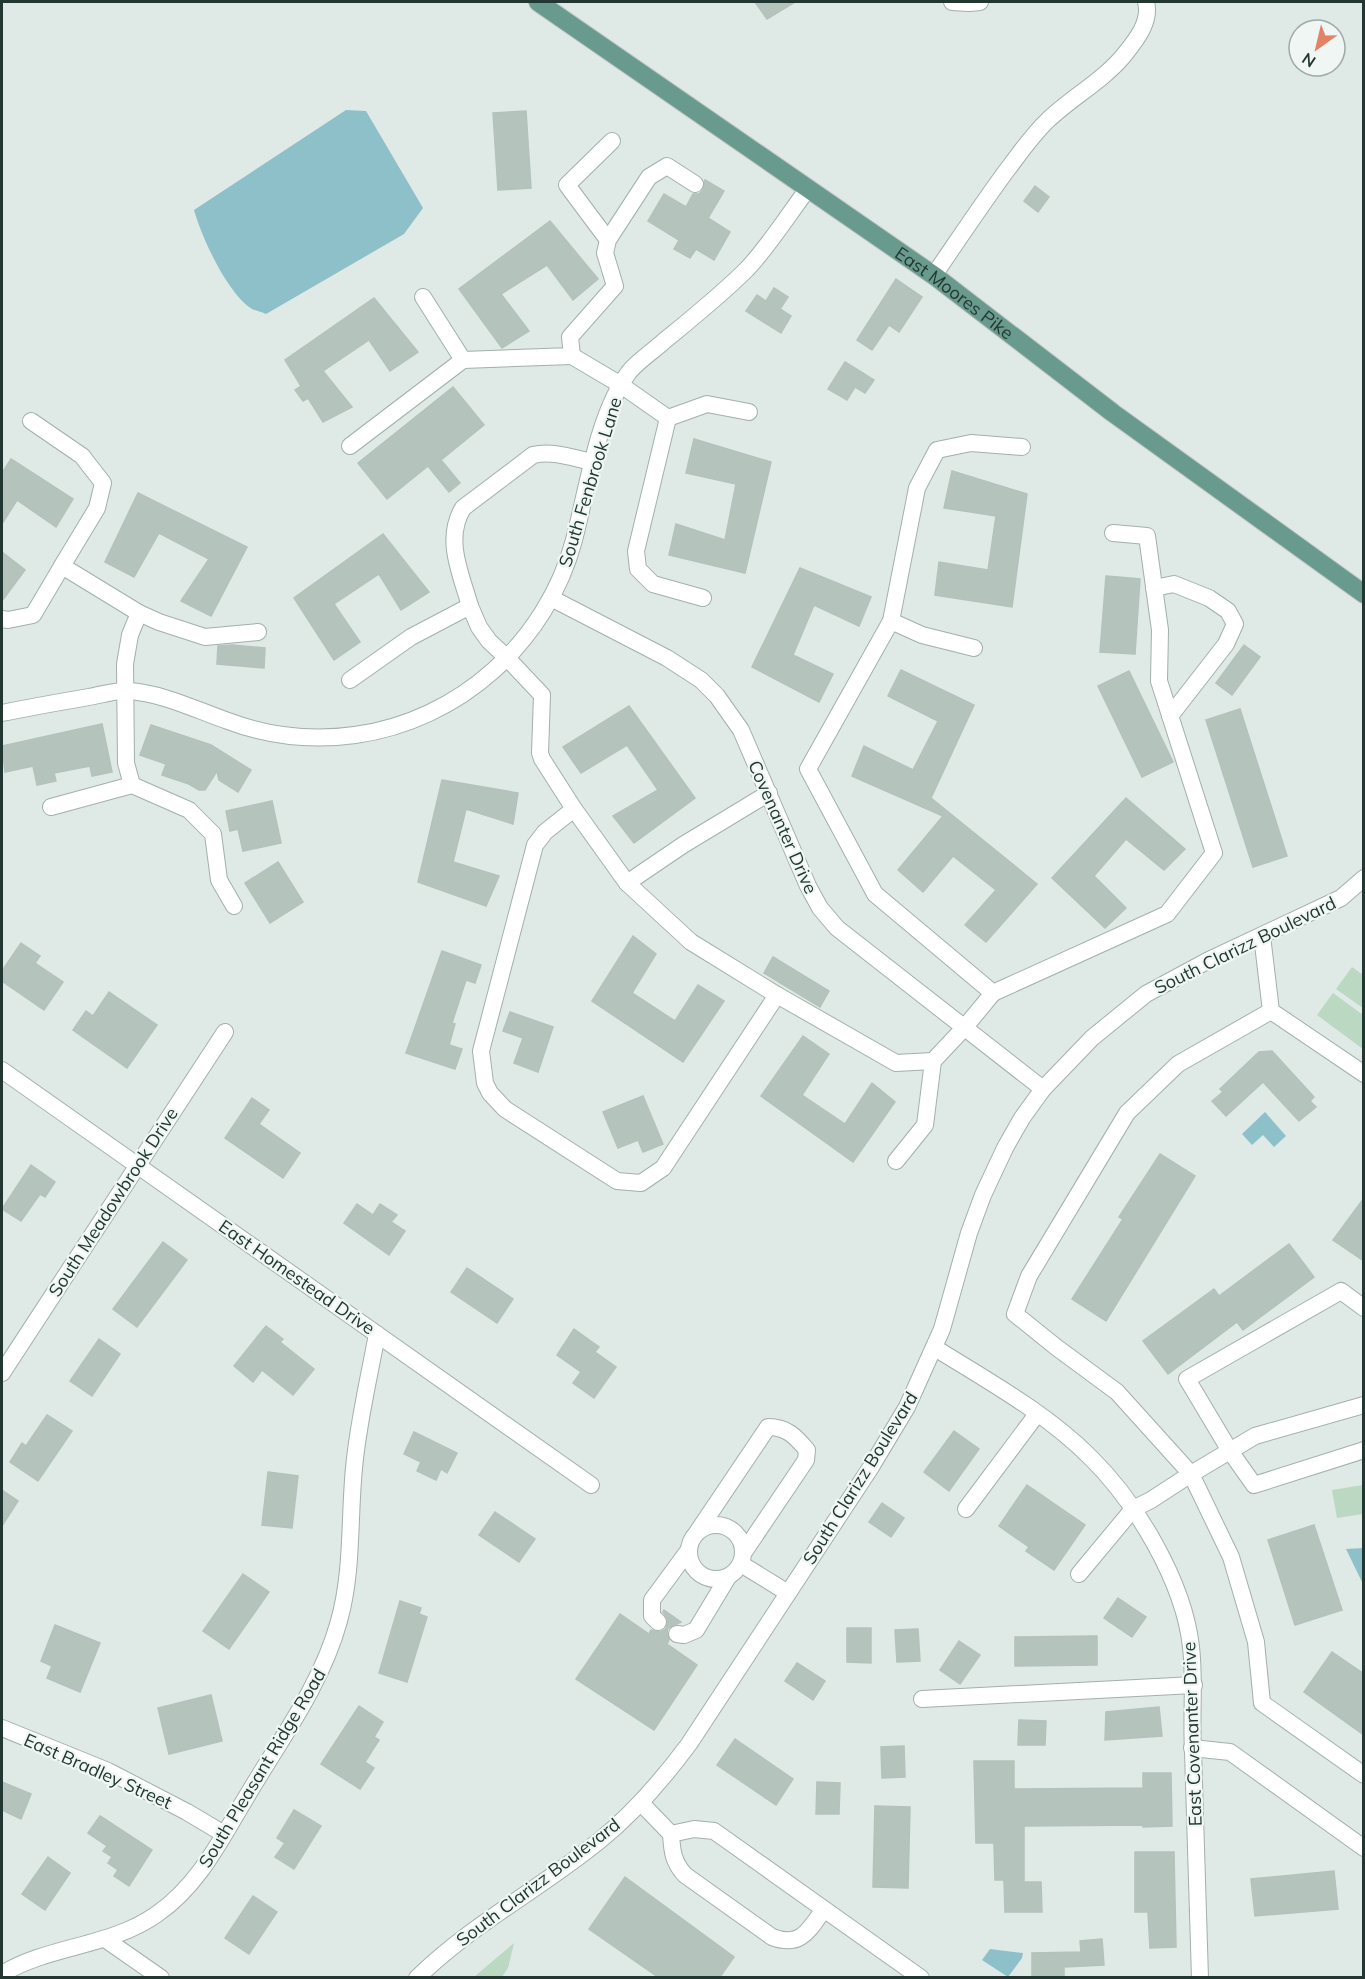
<svg xmlns="http://www.w3.org/2000/svg" width="1365" height="1979" font-family="Mulish,sans-serif">
	<rect width="100%" height="100%" fill="#dfe9e5"/>
	<g fill="#bad8c2">
		<path d="M1352 967 1363 975V1008L1336 989Z"/>
		<path d="M1333 993 1363 1015V1049L1317 1015Z"/>
		<path d="M1363 1485V1514L1337 1518 1332 1490Z"/>
		<path d="M514 1943 508 1968 502 1977H474Z"/>
	</g>
	<g fill="#8dc0c9">
		<path d="M346 110 366 111 423 208 404 234 266 314C262 312 256 311 252 309 227 293 202 238 194 210Z"/>
		<path d="M1265 1112 1286 1136 1274 1147 1263 1135 1252 1145 1242 1134Z"/>
		<path d="M1363 1548H1364L1363 1584 1346 1549Z"/>
		<path d="M990 1949 1023 1953 1022 1958 1008 1977 982 1960Z"/>
	</g>
	<g fill="#b5c3bd" stroke="#b3c2bb" stroke-width="1.5">
		<path d="M755 2H795L767 19Z"/>
		<path d="M526 111 531 188 498 190 493 113Z"/>
		<path d="M705 180 724 191 708 218 730 232 714 260 696 249 690 258 674 249 679 240 648 221 664 194 686 207 693 194H699L703 190Z"/>
		<path d="M1035 186 1049 197 1038 212 1024 201Z"/>
		<path d="M550 221 598 279 573 300 547 265 501 294 529 331 502 348 459 289Z"/>
		<path d="M896 279 922 297 899 332 889 325 872 350 857 340Z"/>
		<path d="M774 288 788 297 780 309 791 316 781 333 746 311 757 295 766 301Z"/>
		<path d="M374 298 418 352 390 371 369 340 323 371 352 407 323 422 308 398 303 401 295 390 301 386 285 360Z"/>
		<path d="M845 362 874 380 865 393 855 387 847 400 828 389Z"/>
		<path d="M453 387 484 425 441 460 460 483 449 492 428 466 387 499 358 463Z"/>
		<path d="M694 439 771 462 745 573 669 555 676 524 725 540 736 484 686 473Z"/>
		<path d="M11 459 73 499 56 527 17 500 2 524V473Z"/>
		<path d="M952 471 1027 494 1012 607 935 595 939 562 988 570 996 516 944 508Z"/>
		<path d="M138 493 247 547 211 616 181 601 209 559 159 533 134 577 105 562Z"/>
		<path d="M383 534 429 592 401 610 379 574 334 604 360 642 334 660 294 598Z"/>
		<path d="M2 552 25 570 2 601Z"/>
		<path d="M800 568 871 597 859 626 814 605 793 655 833 674 819 702 752 667Z"/>
		<path d="M1106 576 1140 579 1135 654 1100 652Z"/>
		<path d="M232 645 265 648 264 668 217 664 218 646Z"/>
		<path d="M1244 645 1260 657 1232 695 1216 683Z"/>
		<path d="M901 670 974 705 931 798 1037 884 986 942 965 925 996 890 953 856 923 892 898 870 943 816 852 776 864 746 913 770 938 721 888 696Z"/>
		<path d="M1129 671 1173 762 1142 777 1098 686Z"/>
		<path d="M629 706 695 798 634 843 613 816 658 790 627 745 581 773 563 747Z"/>
		<path d="M1240 709 1287 856 1253 867 1206 720Z"/>
		<path d="M102 724 112 772 92 776 90 766 54 773 56 781 37 785 33 766 5 772 2 746Z"/>
		<path d="M151 725 211 745 251 770 238 792 219 780 217 771 205 790H199L189 784 162 775 166 764 140 755Z"/>
		<path d="M442 780 518 793 513 824 466 809 453 862 499 876 486 906 418 882Z"/>
		<path d="M1126 798 1185 849 1164 870 1126 839 1094 876 1126 908 1105 928 1052 878Z"/>
		<path d="M272 801 281 843 243 851 238 829 230 831 226 811Z"/>
		<path d="M278 862 303 902 270 923 245 883Z"/>
		<path d="M633 936 656 954 632 993 675 1021 698 985 724 1001 683 1062 592 1001Z"/>
		<path d="M21 943 40 956 35 963 63 982 44 1010 2 981V971Z"/>
		<path d="M442 951 481 965 475 983 466 980 452 1023 455 1024 449 1045 462 1049 455 1069 406 1053Z"/>
		<path d="M773 957 829 991 820 1007 764 973Z"/>
		<path d="M109 992 157 1025 127 1068 73 1030 86 1011 93 1016Z"/>
		<path d="M510 1012 553 1027 538 1072 514 1063 523 1038 503 1031Z"/>
		<path d="M803 1036 829 1054 802 1095 845 1124 872 1083 895 1102 853 1162 761 1096Z"/>
		<path d="M1272 1051 1314 1097 1310 1101 1316 1107 1299 1121 1263 1082 1226 1116 1212 1101 1223 1092 1220 1089 1259 1052Z"/>
		<path d="M643 1096 663 1144 643 1152 638 1140 618 1148 603 1112Z"/>
		<path d="M252 1098 269 1110 259 1124 300 1153 283 1178 225 1138Z"/>
		<path d="M1160 1154 1195 1176 1106 1321 1072 1299 1123 1219 1119 1217Z"/>
		<path d="M31 1165 55 1182 45 1197 40 1194 21 1221 2 1209Z"/>
		<path d="M1364 1198V1261L1333 1240Z"/>
		<path d="M357 1204 373 1215 380 1204 397 1215 391 1222 405 1231 389 1255 344 1223Z"/>
		<path d="M163 1242 187 1260 137 1327 113 1309Z"/>
		<path d="M1289 1244 1314 1277 1243 1330 1237 1322 1168 1374 1143 1341 1214 1289 1219 1296Z"/>
		<path d="M467 1268 513 1299 497 1323 451 1292Z"/>
		<path d="M266 1326 283 1339 280 1342 314 1369 293 1395 262 1370 253 1382 234 1366Z"/>
		<path d="M574 1329 599 1347 595 1352 616 1367 594 1398 573 1383 581 1372 557 1355Z"/>
		<path d="M99 1339 120 1354 92 1396 70 1381Z"/>
		<path d="M47 1415 72 1431 38 1481 10 1462 22 1443 26 1446Z"/>
		<path d="M954 1431 979 1449 949 1491 924 1472Z"/>
		<path d="M414 1432 457 1453 447 1473 441 1469 436 1480 417 1471 421 1462 404 1454Z"/>
		<path d="M268 1472 298 1476 292 1528 262 1525Z"/>
		<path d="M1027 1485 1085 1525 1054 1570 1026 1551 1029 1547 999 1526Z"/>
		<path d="M2 1490 18 1501 2 1526Z"/>
		<path d="M882 1503 904 1518 891 1537 869 1522Z"/>
		<path d="M495 1512 535 1539 519 1562 479 1535Z"/>
		<path d="M1314 1525 1342 1610 1295 1625 1268 1540Z"/>
		<path d="M243 1574 269 1592 229 1649 203 1631Z"/>
		<path d="M1118 1598 1146 1617 1132 1637 1104 1618Z"/>
		<path d="M400 1601 421 1608 419 1614 427 1617 407 1682 379 1673Z"/>
		<path d="M664 1610 681 1622 668 1628 667 1633 669 1640 667 1644 697 1665 654 1730 576 1679 620 1614 649 1634 651 1630 660 1632 666 1629 668 1620 663 1612Z"/>
		<path d="M55 1625 100 1643 80 1692 47 1678 52 1666 41 1661Z"/>
		<path d="M847 1628H871V1663L847 1662Z"/>
		<path d="M918 1629 920 1661 897 1662 895 1630Z"/>
		<path d="M1097 1636V1665L1015 1666V1637Z"/>
		<path d="M959 1641 980 1655 960 1684 940 1670Z"/>
		<path d="M1332 1652 1364 1674V1735L1304 1692Z"/>
		<path d="M797 1663 825 1681 813 1700 785 1681Z"/>
		<path d="M211 1695 222 1741 169 1754 158 1708Z"/>
		<path d="M359 1706 383 1722 374 1737 379 1740 365 1762 374 1768 360 1789 321 1764Z"/>
		<path d="M1159 1707 1162 1736 1105 1740 1106 1712Z"/>
		<path d="M1019 1720 1046 1721 1045 1745H1018Z"/>
		<path d="M735 1739 793 1779 776 1805 717 1765Z"/>
		<path d="M904 1746 905 1777 882 1778 881 1747Z"/>
		<path d="M974 1761H1014V1789L1143 1788V1773H1171L1172 1826 1143 1827V1825L1024 1826V1882H1041L1042 1912H1005L1004 1880H995L994 1843H976Z"/>
		<path d="M2 1782 31 1794 21 1819 2 1810Z"/>
		<path d="M817 1782 840 1783 839 1814H816Z"/>
		<path d="M875 1806 910 1807 908 1888 873 1887Z"/>
		<path d="M294 1810 321 1826 294 1869 275 1857 285 1843 277 1838Z"/>
		<path d="M100 1816 152 1850 129 1886 114 1876 118 1870 108 1863 112 1857 103 1851 107 1846 88 1833Z"/>
		<path d="M1135 1852H1174L1176 1947 1150 1948 1148 1912H1135Z"/>
		<path d="M48 1857 70 1873 45 1910 22 1894Z"/>
		<path d="M1334 1871 1338 1909 1255 1916 1251 1879Z"/>
		<path d="M625 1877 734 1957 720 1977H658L589 1929Z"/>
		<path d="M253 1896 277 1912 249 1954 225 1938Z"/>
		<path d="M1102 1939 1104 1965 1064 1967V1977H1032V1953L1081 1952 1080 1941Z"/>
	</g>
	<g fill="none" stroke-linecap="round" stroke-linejoin="round">
		<g stroke="#a3b0ab" stroke-width="18">
			<g id="minor">
				<path d="M952 2 969 3 980 2"/>
				<path d="M608 240 567 185 612 141"/>
				<path d="M934 275C958 240 982 204 1007 170 1020 153 1033 134 1048 120 1072 97 1104 80 1125 54 1137 39 1151 21 1146 2"/>
				<path d="M423 297 463 360"/>
				<path d="M572 356 621 385 668 418 707 404 749 412"/>
				<path d="M668 418 636 551 638 569 653 584 703 598"/>
				<path d="M31 421 82 456 103 483 97 508 62 566 139 613"/>
				<path d="M350 446 463 360 572 356 570 337 615 286 605 253 608 240 649 177 667 166 695 184"/>
				<path d="M1022 447 971 443 937 450 917 488 891 621 808 769 875 894 993 993 1167 914 1214 853 1159 681 1160 630 1147 536 1113 533"/>
				<path d="M1154 588 1174 584 1209 598 1228 611 1235 624 1226 644 1170 716"/>
				<path d="M551 598 667 658 701 680 717 696 741 730 808 886 820 908 837 928 1043 1089"/>
				<path d="M470 606C461 574 444 539 463 508L533 455C552 450 573 458 592 462"/>
				<path d="M2 619 8 620 33 615 62 566"/>
				<path d="M891 621 922 635 974 648"/>
				<path d="M350 680 411 637 470 606 479 627 489 641 507 658 542 695 540 753 542 759 574 809"/>
				<path d="M2 713C31 707 60 702 89 697 101 695 115 690 128 691 163 693 196 710 228 721 268 736 312 741 355 735 459 721 547 642 574 540 588 487 597 416 629 372 638 361 652 352 663 342 691 319 721 295 747 269 768 247 789 214 807 190"/>
				<path d="M132 785 189 810 213 834 219 880 234 906"/>
				<path d="M769 793 683 845 627 883 691 942 777 995 896 1063 933 1061"/>
				<path d="M51 807 132 785 126 763 125 664 130 635 139 613 159 622 205 637 258 632"/>
				<path d="M627 883 574 809 545 832 535 845 481 1051 485 1083 490 1093 505 1109 617 1181 641 1183 663 1168 777 995"/>
				<path d="M1262 936 1271 1011 1364 1074"/>
				<path d="M2 1070 591 1485"/>
				<path d="M896 1161 925 1125 933 1061 965 1027 993 993"/>
				<path d="M1364 1308 1341 1291 1187 1379 1230 1451 1254 1485 1364 1450"/>
				<path d="M935 1348C988 1381 1046 1413 1090 1457 1136 1502 1184 1582 1191 1647 1195 1681 1191 1716 1193 1751 1196 1826 1197 1902 1200 1978"/>
				<path d="M2 1373 225 1032"/>
				<path d="M1364 1405 1255 1436 1191 1474 1231 1557 1256 1642 1262 1703 1364 1775"/>
				<path d="M966 1509 1037 1414"/>
				<circle cx="716" cy="1552" r="27"/>
				<path d="M698 1531 768 1427C787 1427 795 1436 807 1450L806 1460 744 1552"/>
				<path d="M741 1564 788 1593"/>
				<path d="M1079 1574 1133 1509 1151 1500 1191 1474 1117 1392 1056 1347 1015 1314 1029 1276 1127 1113 1178 1064 1271 1011"/>
				<path d="M658 1622 652 1616V1600L688 1551"/>
				<path d="M677 1634 684 1635 696 1630 728 1577"/>
				<path d="M922 1699 1194 1685"/>
				<path d="M2 1728 108 1771 187 1812 224 1834"/>
				<path d="M1192 1748 1230 1752 1364 1848"/>
				<path d="M641 1803 671 1834"/>
				<path d="M824 1909C809 1930 801 1948 772 1937L685 1875C673 1862 672 1851 671 1834L694 1829 714 1831 921 1978"/>
				<path d="M105 1939 161 1978"/>
				<path d="M2 1974C50 1945 111 1947 157 1914 199 1885 221 1839 247 1796 280 1740 322 1684 339 1621 353 1571 349 1519 354 1468 358 1423 369 1378 377 1334"/>
				<path d="M417 1978C472 1924 540 1889 599 1841 634 1813 663 1779 689 1744L871 1467 907 1407 942 1329 969 1233 983 1195 1005 1148 1022 1118 1043 1089 1092 1038 1146 994 1207 961 1341 898 1364 878"/>
			</g>
		</g>
		<g stroke="#bdc3c1" stroke-width="20">
			<g id="major">
				<path id="s1" d="M538 2 936 277 1113 413 1364 594"/>
			</g>
		</g>
		<use href="#minor" stroke="#fff" stroke-width="16"/>
		<use href="#major" stroke="#689a8d" stroke-width="18"/>
	</g>
	<g text-anchor="middle" dominant-baseline="central" stroke-width="4.5" stroke-linejoin="round" paint-order="stroke">
		<g font-size="18" fill="#223731" stroke="#eff6f3">
			<text stroke="none"><textPath href="#s1" startOffset="508">East Moores Pike</textPath></text>
			<text transform="translate(590 482) rotate(-73)">South Fenbrook Lane</text>
			<text transform="translate(783 827) rotate(66)">Covenanter Drive</text>
			<text transform="translate(1245 945) rotate(-26)">South Clarizz Boulevard</text>
			<text transform="translate(113 1202) rotate(-57)">South Meadowbrook Drive</text>
			<text transform="translate(297 1277) rotate(35)">East Homestead Drive</text>
			<text transform="translate(860 1478) rotate(-58)">South Clarizz Boulevard</text>
			<text transform="translate(1192 1734) rotate(-92)">East Covenanter Drive</text>
			<text transform="translate(262 1768) rotate(-59)">South Pleasant Ridge Road</text>
			<text transform="translate(98 1771) rotate(24)">East Bradley Street</text>
			<text transform="translate(538 1882) rotate(-37)">South Clarizz Boulevard</text>
		</g>
	</g>
	<rect width="1365" height="1979" fill="none" stroke="#223731" stroke-width="6"/>
	<g transform="translate(1317 48) rotate(214)"><circle r="28" fill="#eff6f3" stroke="#9daaa5" stroke-width="1.5"/>
	<path d="M0-4.5L10 22L0 15L-10 22Z" fill="#e38264"/>
	<text y="-9" font-size="16" font-weight="bold" text-anchor="middle" fill="#223731">N</text>
	</g>
</svg>
